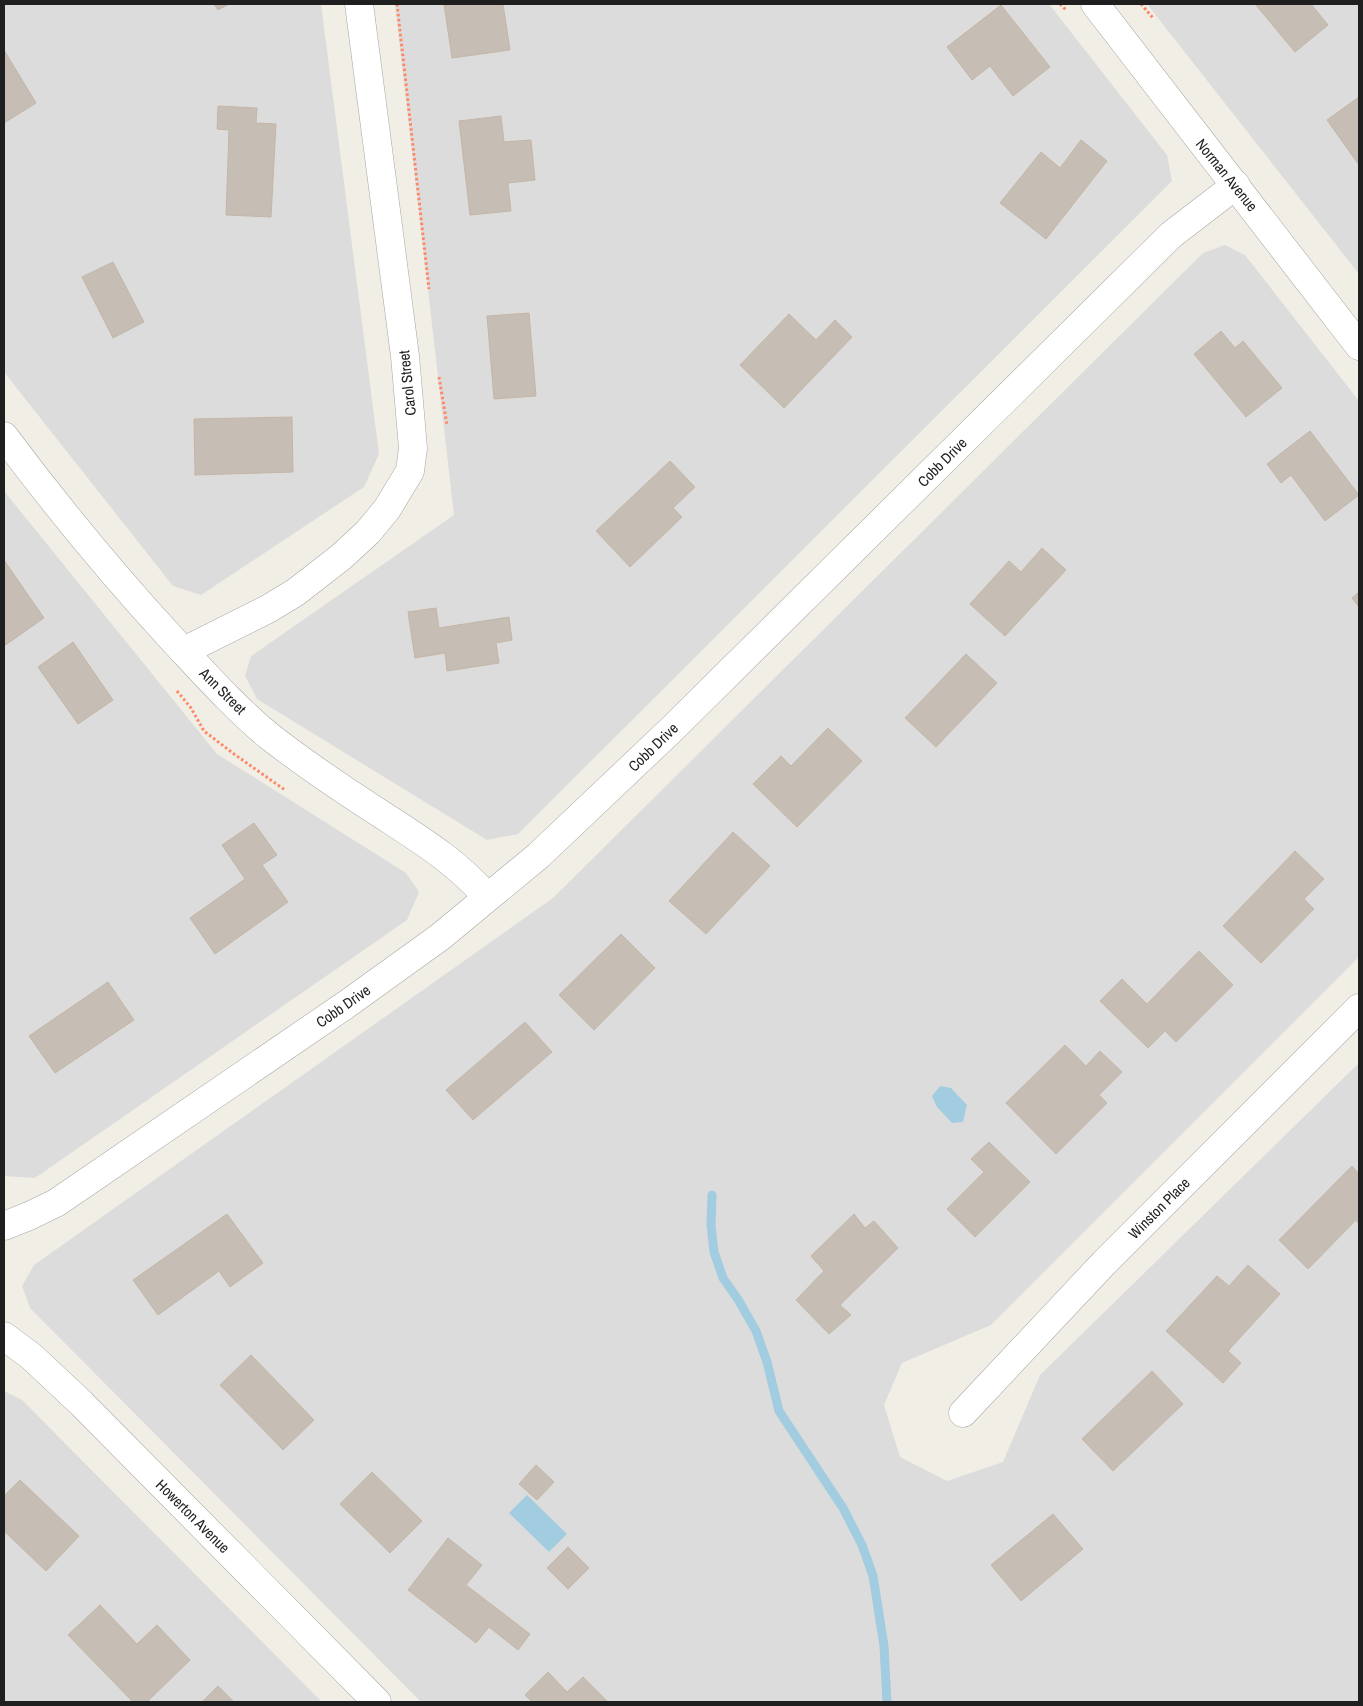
<svg xmlns="http://www.w3.org/2000/svg" width="1363" height="1706" font-family="'Archivo Narrow',sans-serif">
	<rect width="100%" height="100%" fill="#f1eee5"/>
	<g fill="#dddcdc">
		<path d="M4 4H321L379 454 364 487 201 595 173 586 4 372Z"/>
		<path d="M395 4H1049L1167 155 1172 181 518 834 487 840 257 699 245 676 251 656 454 515Z"/>
		<path d="M1147 4H1359V274Z"/>
		<path d="M1225 245 1245 255 1359 401V957L991 1325 902 1363 884 1405 900 1457 947 1481 1003 1462 1040 1375 1359 1063V1702H421L30 1308 22 1286 34 1265 553 898 1203 253Z"/>
		<path d="M4 491 217 754 406 873 419 892 407 920 35 1178 4 1176Z"/>
		<path d="M4 1391 22 1400 322 1702H4Z"/>
	</g>
	<g fill="#a2cde1">
		<path d="M940 1086 951 1088 967 1105 963 1122 952 1123 937 1107 932 1096Z"/>
		<path d="M527 1495 567 1534 549 1552 509 1513Z"/>
	</g>
	<g fill="none" stroke-linecap="round" stroke-linejoin="round">
		<path stroke="#a2cde1" stroke-width="9" d="M712 1195 711 1225 714 1252 723 1278 739 1301 756 1331 767 1362 779 1411 843 1508 862 1545 873 1576 884 1646 887 1702"/>
	</g>
	<g fill="#c6bdb4" stroke="#c4b6a6">
		<path d="M214 4H229L218 10Z"/>
		<path d="M444 4H503L510 50 452 58Z"/>
		<path d="M1255 4H1311L1328 25 1295 52Z"/>
		<path d="M1001 5 1050 67 1013 96 990 66 972 80 947 47Z"/>
		<path d="M4 50 36 103 4 123Z"/>
		<path d="M1359 97V165L1327 120Z"/>
		<path d="M218 106 257 108 256 123 276 124 271 217 226 215 229 130 217 129Z"/>
		<path d="M501 116 504 142 531 140 535 180 508 183 511 211 470 215 459 121Z"/>
		<path d="M1081 140 1107 161 1046 239 1000 203 1041 152 1060 168Z"/>
		<path d="M113 262 144 322 113 338 82 277Z"/>
		<path d="M529 313 536 396 494 399 487 316Z"/>
		<path d="M789 314 816 340 835 320 852 337 784 408 740 365Z"/>
		<path d="M1221 331 1235 348 1243 341 1282 388 1246 417 1194 354Z"/>
		<path d="M292 417 293 472 195 475 194 419Z"/>
		<path d="M1310 431 1359 495 1325 521 1291 475 1281 483 1267 464Z"/>
		<path d="M670 461 695 487 673 508 682 517 630 567 596 531Z"/>
		<path d="M1042 548 1066 570 1005 636 970 604 1009 561 1021 572Z"/>
		<path d="M4 560 44 618 4 646Z"/>
		<path d="M1359 592V607L1352 598Z"/>
		<path d="M436 608 439 628 509 617 512 640 496 643 499 663 447 671 445 653 415 658 408 612Z"/>
		<path d="M73 642 113 700 78 724 38 667Z"/>
		<path d="M966 654 997 683 936 747 905 718Z"/>
		<path d="M828 728 862 761 797 827 753 784 781 756 791 766Z"/>
		<path d="M254 823 277 855 262 865 288 902 215 954 190 918 245 879 222 845Z"/>
		<path d="M733 832 770 866 706 934 669 901Z"/>
		<path d="M1295 851 1324 879 1304 899 1314 909 1261 963 1223 926Z"/>
		<path d="M621 934 655 968 594 1030 559 995Z"/>
		<path d="M1199 951 1233 985 1176 1042 1165 1031 1148 1048 1100 1001 1122 979 1147 1004Z"/>
		<path d="M108 982 134 1020 55 1073 29 1036Z"/>
		<path d="M525 1022 552 1052 473 1120 446 1090Z"/>
		<path d="M1065 1045 1086 1066 1100 1051 1122 1072 1099 1095 1107 1103 1056 1154 1006 1103Z"/>
		<path d="M989 1142 1030 1182 975 1237 947 1209 984 1172 971 1159Z"/>
		<path d="M1352 1166 1359 1174V1224L1356 1220 1308 1269 1279 1240Z"/>
		<path d="M227 1214 263 1263 230 1287 219 1271 158 1315 133 1280Z"/>
		<path d="M854 1214 865 1228 874 1221 898 1248 840 1305 851 1315 829 1334 796 1300 824 1271 811 1256Z"/>
		<path d="M1248 1265 1280 1294 1228 1351 1241 1363 1223 1383 1166 1331 1217 1276 1229 1286Z"/>
		<path d="M251 1355 314 1420 283 1450 220 1385Z"/>
		<path d="M1152 1371 1183 1404 1113 1471 1082 1439Z"/>
		<path d="M536 1465 554 1482 537 1500 519 1484Z"/>
		<path d="M372 1472 422 1521 390 1553 340 1504Z"/>
		<path d="M20 1480 79 1536 46 1571 4 1531V1496Z"/>
		<path d="M1053 1514 1083 1549 1021 1601 991 1565Z"/>
		<path d="M448 1538 482 1565 466 1585 530 1634 518 1650 489 1627 476 1643 408 1590Z"/>
		<path d="M568 1547 589 1568 568 1589 547 1568Z"/>
		<path d="M100 1605 137 1644 157 1625 190 1660 147 1702H133L68 1635Z"/>
		<path d="M548 1672 567 1692 583 1677 608 1702H532L525 1695Z"/>
		<path d="M218 1686 234 1702H202Z"/>
	</g>
	<g fill="none" stroke-linecap="round" stroke-linejoin="round">
		<g stroke="#a6a6a6" stroke-width="29">
			<g id="street">
				<path d="M1095 4 1359 346"/>
				<path d="M4 436C57 507 113 575 173 640 204 673 234 707 269 736 306 765 345 791 384 816 421 840 458 863 487 897"/>
				<path d="M184 651 268 609 296 592 341 557 368 532 387 509 410 471 413 448 405 356 359 4"/>
				<path d="M4 1226 29 1216 56 1203 347 1004 440 937 538 856 672 729 1171 235 1236 185"/>
				<path d="M4 1336 32 1357 81 1403 377 1702"/>
				<path d="M963 1413 1104 1263 1359 1008"/>
			</g>
		</g>
		<g stroke="#ff8767" stroke-width="3" stroke-dasharray="2.5 2.5" stroke-linecap="butt">
			<path d="M397 4 429 289"/>
			<path d="M1060 4 1066 10"/>
			<path d="M1141 4 1153 18"/>
			<path d="M439 377 447 425"/>
			<path d="M177 691 191 708 204 731 234 754 285 790"/>
		</g>
		<use href="#street" stroke="#fff" stroke-width="28"/>
	</g>
	<g text-anchor="middle" dominant-baseline="central" stroke-width="5" stroke-linejoin="round" paint-order="stroke">
		<g font-size="15" fill="#1f1f1f" stroke="#fff">
			<text transform="translate(1227 175) rotate(51)">Norman Avenue</text>
			<text transform="translate(407 383) rotate(-96)">Carol Street</text>
			<text transform="translate(942 462) rotate(-45)">Cobb Drive</text>
			<text transform="translate(223 691) rotate(45)">Ann Street</text>
			<text transform="translate(653 747) rotate(-44)">Cobb Drive</text>
			<text transform="translate(343 1006) rotate(-35)">Cobb Drive</text>
			<text transform="translate(1159 1208) rotate(-45)">Winston Place</text>
			<text transform="translate(193 1516) rotate(45)">Howerton Avenue</text>
		</g>
	</g>
	<rect width="1363" height="1706" fill="none" stroke="#1f1f1f" stroke-width="10"/>
</svg>
